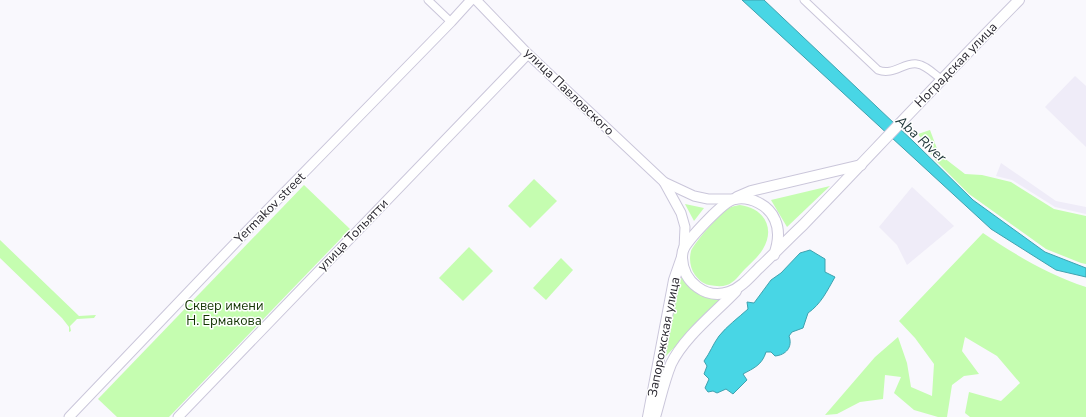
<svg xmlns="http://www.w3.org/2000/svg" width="1086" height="417" font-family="'Nunito Sans',sans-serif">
	<rect width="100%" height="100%" fill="#f9f8fd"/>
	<g fill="#efecf8">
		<path d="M1075 76 1086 86V147L1045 107Z"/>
		<path d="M1001 163 1056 201 1086 207V214L1055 207 1012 180 996 176Z"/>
		<path d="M912 187 954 226 907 265 897 245 879 227Z"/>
	</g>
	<g fill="#c5fdb0">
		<path d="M930 130 939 154 965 174 982 175 1011 182 1054 209 1086 216V264L1081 263 1046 249 969 194 935 160 918 134Z"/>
		<path d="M534 179 557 201 530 228 508 206Z"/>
		<path d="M304 185 350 229 169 417H117L98 399Z"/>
		<path d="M830 186 787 227 771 200Z"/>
		<path d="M685 204 704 208 694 221Z"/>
		<path d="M740 205C763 208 776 227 763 249 759 256 751 263 745 269 740 274 734 283 727 285 721 287 715 286 709 285 703 284 698 279 695 275 690 268 689 259 691 251 694 243 719 215 726 210 731 206 735 206 740 205Z"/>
		<path d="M983 233C1015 255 1050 275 1086 287V417H970L965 413 969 392 1001 401 1020 383 997 356 965 337 962 351 979 374 964 376 952 385 947 417H938L914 410 894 393 901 377 885 375 883 399 860 402 837 414 825 415 875 357 898 337 907 363 911 387 932 396 934 364 915 338 899 321Z"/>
		<path d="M0 240 79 316 96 315 94 318 77 319 70 326 71 331 69 332V327L62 318 0 258Z"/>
		<path d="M469 247 493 271 463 301 439 278Z"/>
		<path d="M561 258 573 270 546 300 533 288Z"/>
		<path d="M680 277C686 278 688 284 692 288 699 296 711 300 722 299L662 360 678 280Z"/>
	</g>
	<g fill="#48d6e5" stroke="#3fa2af">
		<path d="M742 0H764L915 143 973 200 1045 252 1086 268V277L1056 270 991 229Z"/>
		<path d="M810 250 825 259V272L835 277C827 291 821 304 808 313L803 328 792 332 789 336C793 347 786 355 775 356L771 352H766C762 365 754 368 743 374L747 380 733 394 726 389 717 393 713 391 708 392 705 388 709 379 704 374 707 366 704 361C710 353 713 344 719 336 727 326 738 318 748 309L747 302 754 303 771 280 781 273 800 253Z"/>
	</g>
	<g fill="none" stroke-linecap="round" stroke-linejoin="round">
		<g stroke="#cac6da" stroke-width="9">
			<g id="street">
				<path d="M428 0 451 22"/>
				<path d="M804 0 878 70C893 76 904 62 917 64 926 65 934 74 941 79"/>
			</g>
		</g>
		<g stroke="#cac6da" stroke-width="11">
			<g id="secondary">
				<path d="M476 0 528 54 664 182 694 196 708 199H733"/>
				<path d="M664 182 681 213 685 227 684 249"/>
				<path d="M69 417 241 237 451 22 471 0"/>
				<path d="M178 417 528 54"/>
			</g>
		</g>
		<g stroke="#cac6da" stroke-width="12">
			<g id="primary">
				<path d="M737 197 751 191 861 165"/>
				<path d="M774 255C778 244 780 231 775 220 769 205 750 196 735 199 724 200 690 238 684 248 683 250 682 255 682 258 683 282 706 300 729 292 741 288 750 277 759 268 774 254 788 239 803 225 875 150 946 74 1019 0"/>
				<path d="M648 417 674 280 682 257"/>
				<path d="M655 417C660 400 664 381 671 364 684 337 715 313 736 291"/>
			</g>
		</g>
		<use href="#street" stroke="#fff" stroke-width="7"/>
		<use href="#secondary" stroke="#fff" stroke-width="9"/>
		<use href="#primary" stroke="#fff" stroke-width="10"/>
	</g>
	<g text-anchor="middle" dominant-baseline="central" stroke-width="3" stroke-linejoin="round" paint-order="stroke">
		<g font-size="13" fill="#2a2830" stroke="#fff">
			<text transform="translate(956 65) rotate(-46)">Ноградская улица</text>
			<text transform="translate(569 92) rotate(44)">улица Павловского</text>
			<text transform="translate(270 208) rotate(-45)">Yermakov street</text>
			<text transform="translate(353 235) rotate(-46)">улица Тольятти</text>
			<text transform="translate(664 337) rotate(-79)">Запорожская улица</text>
		</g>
		<g font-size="13" fill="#113400" stroke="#fff">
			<text x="224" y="306">Сквер имени<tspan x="224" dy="15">Н. Ермакова</tspan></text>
		</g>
		<g font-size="14" font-style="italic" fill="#1d3437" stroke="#fff">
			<text transform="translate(921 139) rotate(42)">Aba River</text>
		</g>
	</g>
</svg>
